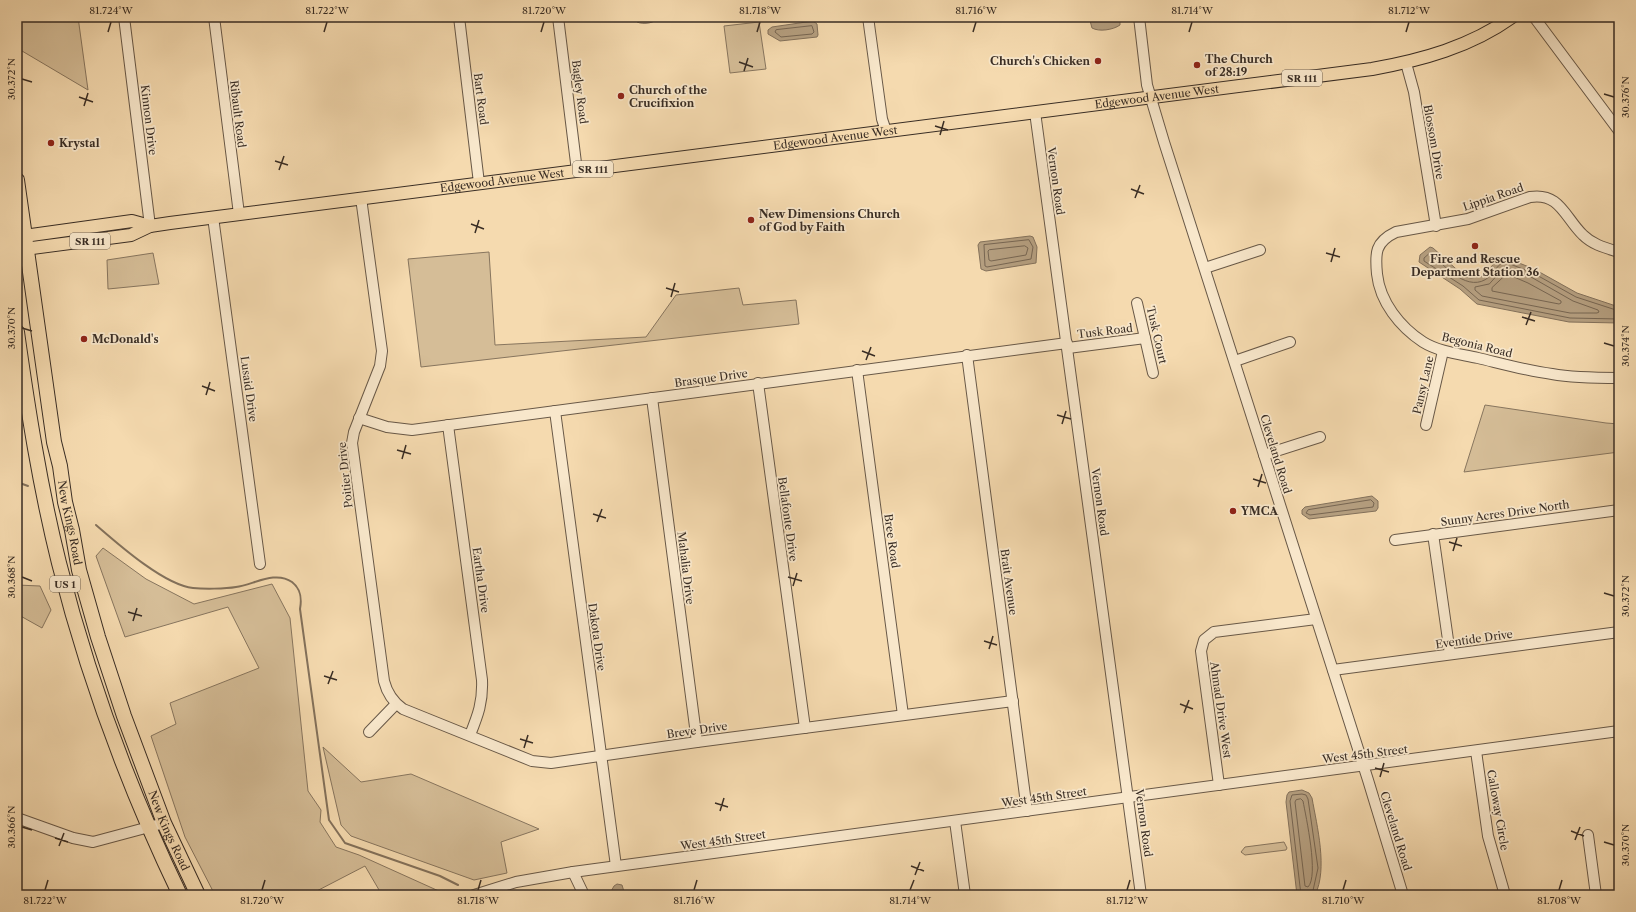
<svg xmlns="http://www.w3.org/2000/svg" width="1636" height="912" font-family="'Libre Caslon Text',serif">
	<rect width="100%" height="100%" fill="#f5daaf"/>
	<filter id="stains"><feTurbulence type="fractalNoise" baseFrequency=".005" numOctaves="4"/><feColorMatrix values="0 0 0 0 .2 0 0 0 0 .09 0 0 0 0 .02 0 0 0 .5 -.17"/></filter>
	<radialGradient id="worn" r=".72"><stop offset=".6" stop-color="#630" stop-opacity="0"/><stop offset="1" stop-color="#630" stop-opacity=".3"/></radialGradient>
	<g fill="#d5bd97" stroke="#87755e">
		<path d="M17 17H78L88 90 17 48Z"/>
		<path d="M636 17H660C655 23 644 25 637 22Z"/>
		<path d="M759 22 766 69 730 73 724 26Z"/>
		<path d="M489 252 495 345 646 337 676 295 739 288 743 305 796 300 799 324 421 367 408 259Z"/>
		<path d="M153 253 159 284 108 289 107 260Z"/>
		<path d="M1485 405 1606 423 1619 424V452L1464 472Z"/>
		<path d="M103 548 146 579 194 604 272 584 290 618 308 791 321 810 320 822 336 847 359 855 441 892 434 895H382L365 866 309 895H215L185 837 151 736 176 724 170 703 259 668 228 607 125 637 96 556Z"/>
		<path d="M17 585 40 586 51 610 42 628 17 614Z"/>
		<path d="M323 747 361 782 411 774 539 829 501 842 507 873 474 880 351 836 341 825Z"/>
		<path d="M1284 842 1287 848 1286 850 1245 855 1241 852 1245 847Z"/>
	</g>
	<g fill="#b59f80" stroke="#83715b">
		<path d="M1089 17H1120V25C1113 30 1099 32 1092 28Z"/>
		<path d="M813 21 817 24 818 35 817 37 780 41 768 34V30L772 27Z"/>
		<path d="M1030 236 1033 237 1037 247 1036 263 986 271 981 269 978 245 980 242Z"/>
		<path d="M1430 247 1433 248 1465 277 1471 278 1483 276 1498 259 1504 257 1534 269 1577 293 1619 307V323L1569 322 1477 304 1460 289 1419 262 1420 255Z"/>
		<path d="M1372 496 1378 501V508L1376 511 1309 519 1302 514V510L1305 507Z"/>
		<path d="M1302 790 1309 793 1312 798C1317 826 1328 869 1315 895H1297L1286 802 1287 795 1289 792Z"/>
		<path d="M617 884 622 885 625 895H609L614 886Z"/>
	</g>
	<g fill="none" stroke-linecap="round" stroke-linejoin="round">
		<g stroke="#776652" stroke-width="1">
			<path d="M812 26 814 32 812 34 781 37 775 32 776 30Z"/>
			<path d="M1029 240 1033 247 1031 259 987 267 985 266 984 245Z"/>
			<path d="M1025 246 1028 248 1026 255 991 261 989 260 988 251 989 250Z"/>
			<path d="M1505 267 1531 277 1573 301 1598 310 1599 312 1597 313H1570L1482 296 1475 290V287L1489 284Z"/>
			<path d="M1507 274 1528 283 1561 301V303L1559 304 1492 291V288Z"/>
			<path d="M1619 311 1576 297 1533 273 1505 262C1498 263 1495 272 1489 277 1469 294 1444 267 1431 252L1424 258V261L1463 286 1479 300 1570 318 1619 319"/>
			<path d="M1371 500 1374 503 1373 507 1310 515 1306 513 1308 510Z"/>
			<path d="M1301 799 1303 801C1306 817 1319 876 1308 887L1305 886 1295 802 1296 800Z"/>
			<path d="M1301 895 1290 801 1292 795 1302 794 1306 795 1308 799 1318 868 1312 895"/>
		</g>
		<g stroke="#83715b" stroke-width="2">
			<path d="M17 482 28 486"/>
			<path d="M96 525C118 544 164 585 193 588 203 589 225 589 236 587 253 585 275 570 292 582 301 589 302 598 300 609L329 820 345 843 440 876 458 885"/>
		</g>
		<g stroke="#685847" stroke-width="12">
			<g id="minor">
				<path d="M124 17 150 226"/>
				<path d="M214 17 239 214"/>
				<path d="M459 17 479 183"/>
				<path d="M558 17 577 171"/>
				<path d="M868 17 882 119 886 131"/>
				<path d="M1139 17 1147 85 1164 142 1368 780 1403 895"/>
				<path d="M1534 17 1619 131"/>
				<path d="M1406 63 1414 92 1436 226"/>
				<path d="M1035 112 1141 895"/>
				<path d="M361 198 382 351 380 366 354 432 352 443 384 681C387 693 393 702 403 709L532 761 551 763 697 742 1013 701"/>
				<path d="M213 217 260 564"/>
				<path d="M1619 252C1606 248 1593 245 1583 235 1565 218 1560 192 1530 197L1468 219 1396 232C1375 242 1375 253 1377 274 1380 302 1400 327 1423 342 1439 352 1460 354 1478 358 1503 364 1528 371 1552 374 1574 378 1597 378 1619 378"/>
				<path d="M1205 268 1260 250"/>
				<path d="M1137 303 1153 373"/>
				<path d="M1068 348 1145 338"/>
				<path d="M967 355 1027 811"/>
				<path d="M1235 361 1290 342"/>
				<path d="M857 370 903 715"/>
				<path d="M758 383 805 728"/>
				<path d="M652 398 697 742"/>
				<path d="M555 411 616 866"/>
				<path d="M359 418 387 427 412 430 1067 343"/>
				<path d="M448 425 482 680C483 702 478 715 470 735"/>
				<path d="M1426 425 1443 351"/>
				<path d="M1264 455 1320 437"/>
				<path d="M1433 534 1450 654"/>
				<path d="M1395 540 1619 510"/>
				<path d="M1333 670 1619 632"/>
				<path d="M369 732 396 704"/>
				<path d="M1476 751 1488 836 1505 895"/>
				<path d="M1219 785 1201 651 1204 640 1214 632 1316 619"/>
				<path d="M17 818 73 838 93 842 164 823"/>
				<path d="M955 821 965 895"/>
				<path d="M1588 835 1596 895"/>
				<path d="M573 872 584 895"/>
				<path d="M474 895 516 882 573 872C922 826 1271 780 1619 731"/>
			</g>
		</g>
		<g stroke="#392d24" stroke-width="14">
			<g id="major">
				<path d="M17 237 132 221 150 226"/>
				<path id="s1" d="M17 250 131 235 150 226 170 223 1372 69C1422 60 1470 47 1512 17"/>
			</g>
		</g>
		<g stroke="#392d24" stroke-width="16">
			<g id="highway">
				<path id="s2" d="M17 180 54 442 60 466 65 502 72 530 79 570 98 637 124 716 164 823 198 895"/>
				<path d="M17 332C28 410 40 487 59 563 88 678 129 789 180 895"/>
			</g>
		</g>
		<use href="#minor" stroke="#f8e7cb" stroke-width="10"/>
		<use href="#major" stroke="#f5daaf" stroke-width="12"/>
		<use href="#highway" stroke="#f5daaf" stroke-width="14"/>
	</g>
	<path fill="none" stroke="#392d24" stroke-width="1.5" d="M108 32 111 22M324 32 327 22M541 32 544 22M757 32 760 22M973 32 976 22M1189 32 1192 22M1406 32 1409 22M739 62 753 67M744 71 748 58M22 79 32 82M1604 94 1614 97M79 97 93 102M84 106 88 93M935 126 948 130M940 135 944 121M275 161 288 165M279 170 284 156M1131 189 1144 194M1135 198 1140 185M471 224 484 229M475 233 479 220M1326 253 1340 257M1331 262 1335 248M666 288 679 292M671 297 675 283M1522 317 1535 321M1526 325 1531 312M22 328 32 331M1604 343 1614 346M862 351 875 356M866 360 871 347M202 386 215 391M206 395 210 382M1057 415 1071 419M1062 424 1066 411M397 450 411 454M402 459 406 445M1253 479 1266 483M1258 487 1262 474M593 514 606 518M597 522 602 509M1449 542 1462 546M1453 551 1457 538M22 577 32 581M788 577 802 581M793 586 797 573M1604 593 1614 596M128 612 142 616M133 621 137 608M984 641 997 645M989 649 993 636M324 676 337 680M328 684 333 671M1180 704 1193 709M1184 713 1189 700M520 739 533 743M524 748 528 735M1375 768 1389 772M1380 777 1384 763M715 803 728 807M720 811 724 798M22 827 32 830M1571 831 1584 836M55 838 68 842M1575 840 1580 827M1604 842 1614 845M59 846 64 833M911 866 924 871M915 875 920 862M45 890 48 880M262 890 265 880M478 890 481 880M694 890 697 880M910 890 914 880M1127 890 1130 880M1343 890 1346 880M1559 890 1562 880"/>
	<g fill="#8f2418" stroke="#f8e7cb" stroke-width="1.5">
		<circle cx="1098" cy="61" r="4"/>
		<circle cx="1197" cy="65" r="4"/>
		<circle cx="621" cy="96" r="4"/>
		<circle cx="51" cy="143" r="4"/>
		<circle cx="751" cy="220" r="4"/>
		<circle cx="1475" cy="246" r="4"/>
		<circle cx="84" cy="339" r="4"/>
		<circle cx="1233" cy="511" r="4"/>
	</g>
	<g text-anchor="middle" dominant-baseline="central" stroke-width="3.5" stroke-linejoin="round" paint-order="stroke">
		<g fill="#f8e7cb" stroke="#726556" stroke-width="1">
			<rect x="1282" y="70" width="40" height="16" rx="3"/>
			<rect x="573" y="161" width="40" height="16" rx="3"/>
			<rect x="70" y="233" width="40" height="16" rx="3"/>
			<rect x="50" y="576" width="30" height="16" rx="3"/>
		</g>
		<g font-size="10" font-weight="bold" fill="#392d24">
			<text x="1302" y="78">SR 111</text>
			<text x="593" y="169">SR 111</text>
			<text x="90" y="241">SR 111</text>
			<text x="65" y="584">US 1</text>
		</g>
		<g font-size="11" font-weight="bold" fill="#392d24" stroke="#f8e7cb" text-anchor="start">
			<text x="1205" y="59">The Church<tspan x="1205" dy="13">of 28:19</tspan></text>
			<text x="1090" y="61" text-anchor="end">Church's Chicken</text>
			<text x="629" y="90">Church of the<tspan x="629" dy="13">Crucifixion</tspan></text>
			<text x="59" y="143">Krystal</text>
			<text x="759" y="214">New Dimensions Church<tspan x="759" dy="13">of God by Faith</tspan></text>
			<text x="1475" y="259" text-anchor="middle">Fire and Rescue<tspan x="1475" dy="13">Department Station 36</tspan></text>
			<text x="92" y="339">McDonald's</text>
			<text x="1241" y="511">YMCA</text>
		</g>
		<g font-size="11" fill="#392d24" stroke="#f8e7cb">
			<text transform="translate(580 92) rotate(83)">Bagley Road</text>
			<text stroke="none"><textPath href="#s1" startOffset="1151">Edgewood Avenue West</textPath></text>
			<text transform="translate(481 99) rotate(83)">Bart Road</text>
			<text transform="translate(238 114) rotate(83)">Ribault Road</text>
			<text transform="translate(149 120) rotate(83)">Kinnon Drive</text>
			<text stroke="none"><textPath href="#s1" startOffset="827">Edgewood Avenue West</textPath></text>
			<text transform="translate(1434 142) rotate(80)">Blossom Drive</text>
			<text stroke="none"><textPath href="#s1" startOffset="491">Edgewood Avenue West</textPath></text>
			<text transform="translate(1056 181) rotate(82)">Vernon Road</text>
			<text transform="translate(1493 197) rotate(-19)">Lippia Road</text>
			<text transform="translate(1105 331) rotate(-7)">Tusk Road</text>
			<text transform="translate(1157 335) rotate(77)">Tusk Court</text>
			<text transform="translate(1477 345) rotate(14)">Begonia Road</text>
			<text transform="translate(711 378) rotate(-8)">Brasque Drive</text>
			<text transform="translate(1423 385) rotate(-77)">Pansy Lane</text>
			<text transform="translate(249 389) rotate(82)">Lusaid Drive</text>
			<text transform="translate(1276 454) rotate(73)">Cleveland Road</text>
			<text transform="translate(345 475) rotate(-96)">Poitier Drive</text>
			<text transform="translate(1100 502) rotate(82)">Vernon Road</text>
			<text transform="translate(1505 513) rotate(-8)">Sunny Acres Drive North</text>
			<text transform="translate(788 519) rotate(82)">Bellafonte Drive</text>
			<text stroke="none"><textPath href="#s2" startOffset="347">New Kings Road</textPath></text>
			<text transform="translate(892 541) rotate(82)">Bree Road</text>
			<text transform="translate(686 568) rotate(83)">Mahalia Drive</text>
			<text transform="translate(481 580) rotate(82)">Eartha Drive</text>
			<text transform="translate(1009 582) rotate(82)">Brait Avenue</text>
			<text transform="translate(597 637) rotate(82)">Dakota Drive</text>
			<text transform="translate(1474 639) rotate(-8)">Eventide Drive</text>
			<text transform="translate(1221 710) rotate(82)">Ahmad Drive West</text>
			<text transform="translate(697 730) rotate(-8)">Breve Drive</text>
			<text transform="translate(1365 754) rotate(-7)">West 45th Street</text>
			<text transform="translate(1044 797) rotate(-8)">West 45th Street</text>
			<text transform="translate(1498 810) rotate(80)">Calloway Circle</text>
			<text transform="translate(1144 823) rotate(82)">Vernon Road</text>
			<text stroke="none"><textPath href="#s2" startOffset="671">New Kings Road</textPath></text>
			<text transform="translate(1396 831) rotate(73)">Cleveland Road</text>
			<text transform="translate(723 840) rotate(-8)">West 45th Street</text>
		</g>
	</g>
	<rect width="1636" height="912" fill="none" stroke="#f5daaf" stroke-width="44"/>
	<rect x="22" y="22" width="1592" height="868" fill="none" stroke="#392d24" stroke-width="1.5"/>
	<g font-size="10" text-anchor="middle" fill="#392d24">
		<text x="111" y="14">81.724°W</text>
		<text x="327" y="14">81.722°W</text>
		<text x="544" y="14">81.720°W</text>
		<text x="760" y="14">81.718°W</text>
		<text x="976" y="14">81.716°W</text>
		<text x="1192" y="14">81.714°W</text>
		<text x="1409" y="14">81.712°W</text>
		<text transform="translate(11 79) rotate(-90)" y="4">30.372°N</text>
		<text transform="translate(1625 97) rotate(-90)" y="4">30.376°N</text>
		<text transform="translate(11 328) rotate(-90)" y="4">30.370°N</text>
		<text transform="translate(1625 346) rotate(-90)" y="4">30.374°N</text>
		<text transform="translate(11 577) rotate(-90)" y="4">30.368°N</text>
		<text transform="translate(1625 596) rotate(-90)" y="4">30.372°N</text>
		<text transform="translate(11 827) rotate(-90)" y="4">30.366°N</text>
		<text transform="translate(1625 845) rotate(-90)" y="4">30.370°N</text>
		<text x="45" y="904">81.722°W</text>
		<text x="262" y="904">81.720°W</text>
		<text x="478" y="904">81.718°W</text>
		<text x="694" y="904">81.716°W</text>
		<text x="910" y="904">81.714°W</text>
		<text x="1127" y="904">81.712°W</text>
		<text x="1343" y="904">81.710°W</text>
		<text x="1559" y="904">81.708°W</text>
	</g>
	<rect width="100%" height="100%" filter="url(#stains)"/>
	<rect width="100%" height="100%" fill="url(#worn)"/>
</svg>
